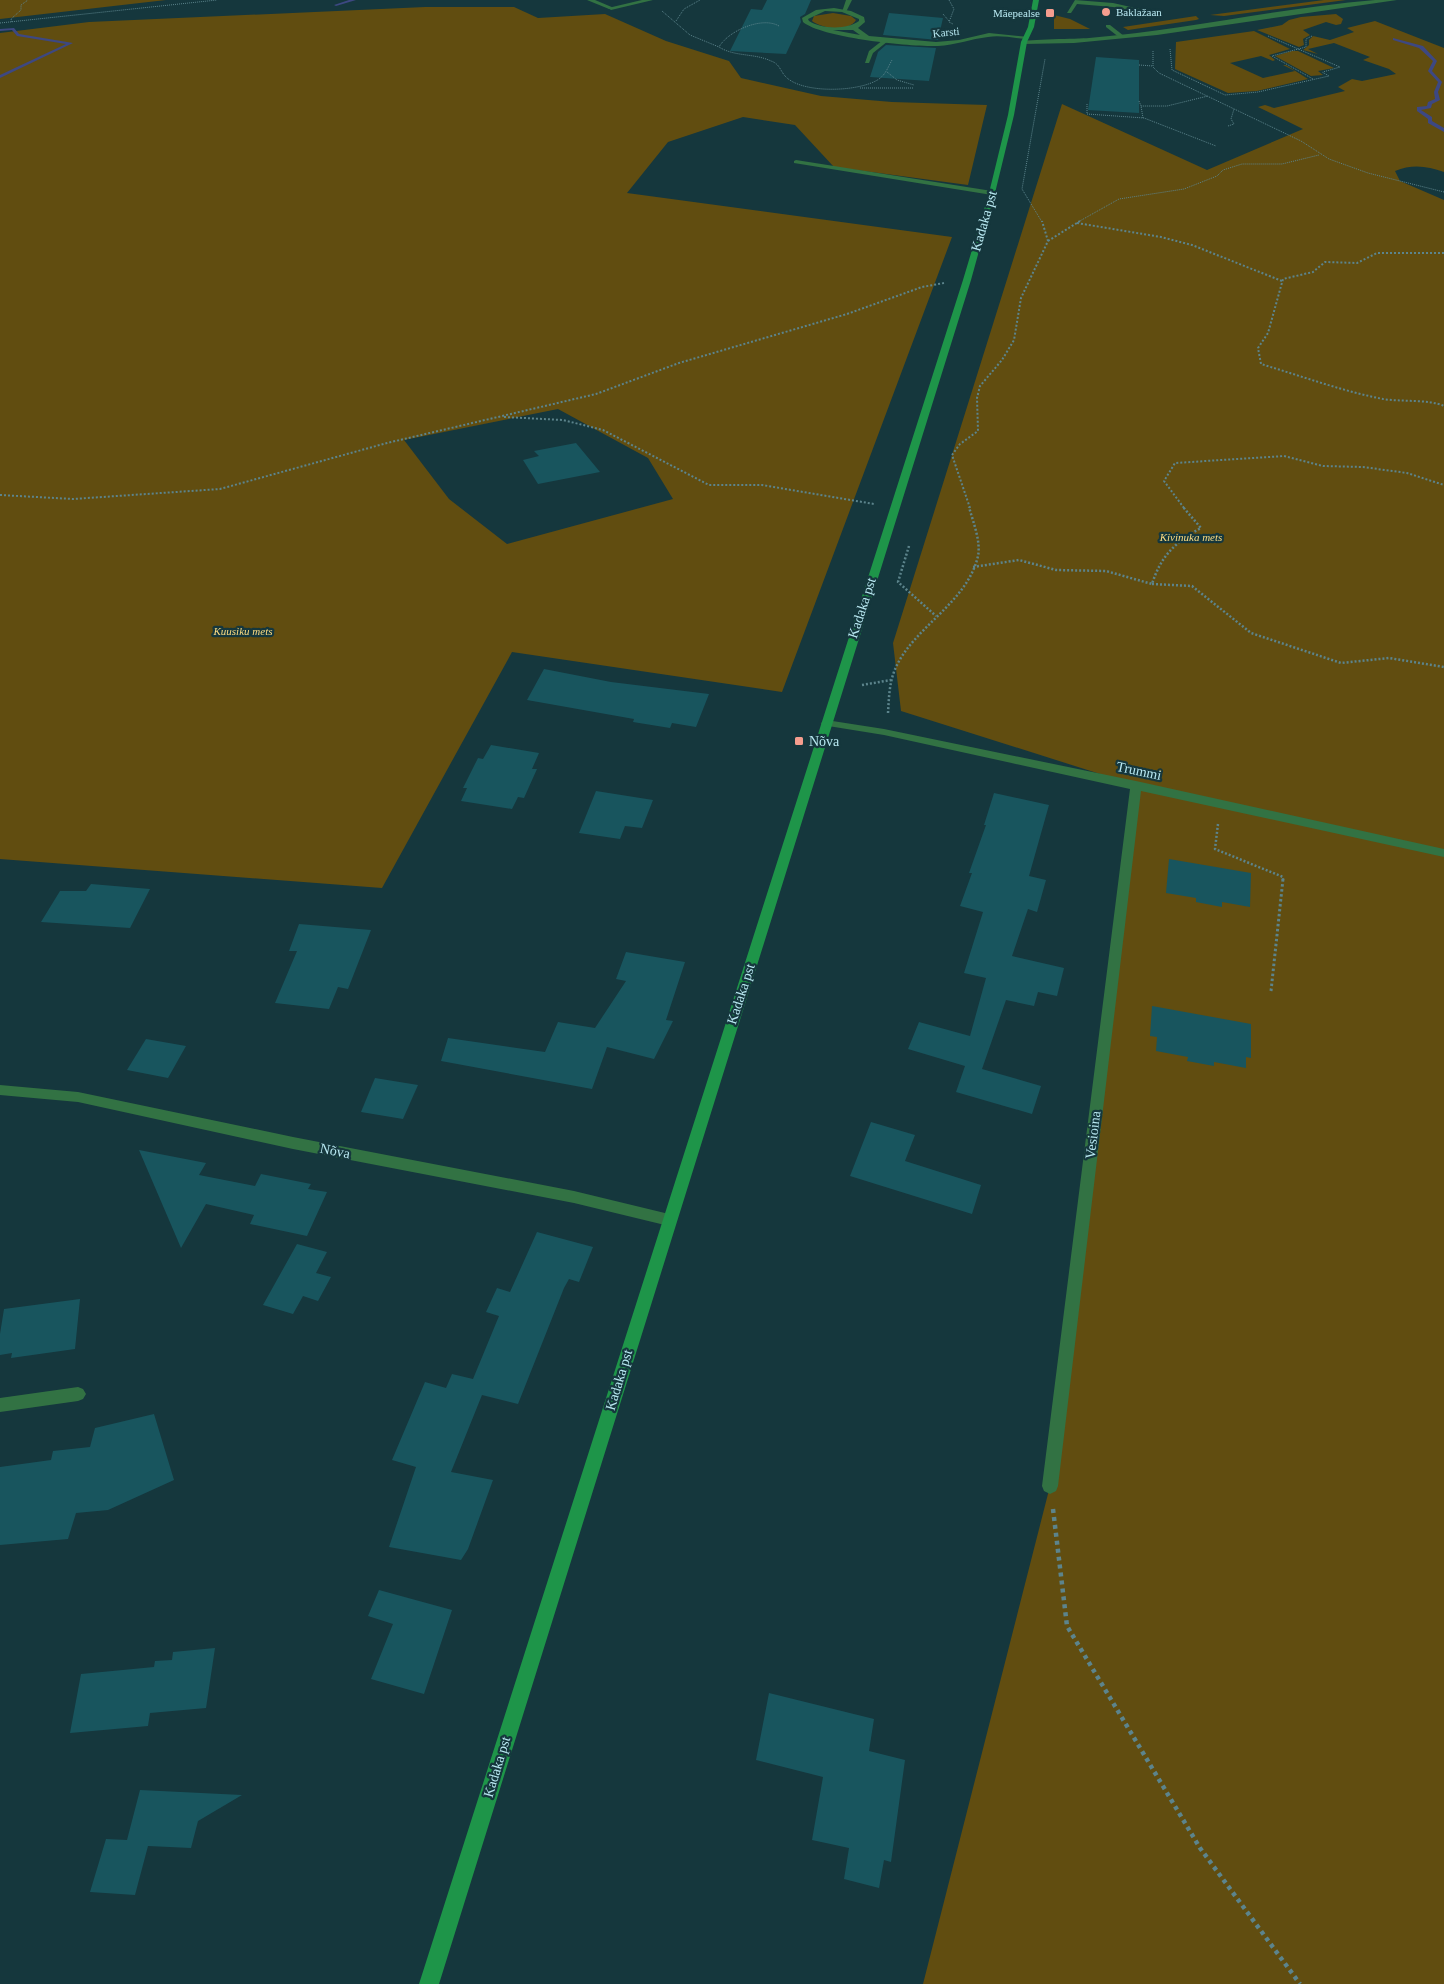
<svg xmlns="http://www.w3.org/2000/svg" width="1444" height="1984" font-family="Georgia,serif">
	<rect width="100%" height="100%" fill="#15373d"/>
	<g fill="#614d10" fill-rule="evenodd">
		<path d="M0 0H166L0 19Z"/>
		<path d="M1324 0H1346L1224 16 1210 15Z"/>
		<path d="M425 7H514L538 18 605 14 666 41 729 61 741 78 821 96 892 102 987 105 968 185 834 167 795 125 743 117 668 142 627 193 952 237 782 692 512 652 382 888 0 859V33L89 22ZM558 409 648 458 673 499 507 544 449 499 404 440Z"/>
		<path d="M833 13 851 16 856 20C849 32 822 29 812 21L814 16Z"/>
		<path d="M1336 14 1343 19 1341 24 1336 25 1326 22 1303 30 1310 35 1303 39 1304 45 1299 47 1257 30 1282 25 1289 20 1301 17Z"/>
		<path d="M1054 15 1070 19 1090 29H1054Z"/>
		<path d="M1196 16 1199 19 1196 20 1128 30 1123 27Z"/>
		<path d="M1375 21 1444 48V172C1427 166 1412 164 1395 171L1400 181 1444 200V1984H923L1050 1486 1135 785 901 711 893 643 1062 104 1207 170 1303 129 1258 107 1265 105 1274 108 1345 91 1338 87 1352 79 1362 81 1396 74 1389 69 1363 60 1370 57 1334 43 1308 49 1318 54 1303 50 1309 45V40L1313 36 1330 40 1354 32 1347 28Z"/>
		<path d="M1254 31 1290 49 1269 55 1275 60 1273 61 1261 56 1230 63 1263 78 1295 71 1283 65H1286L1308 79 1257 91 1228 93 1175 69 1176 42Z"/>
		<path d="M1292 51H1298L1334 68 1318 71 1323 75 1311 76 1275 56Z"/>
	</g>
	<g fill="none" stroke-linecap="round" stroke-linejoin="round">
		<g fill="#3d4882" fill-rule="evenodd">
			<path d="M349 0H356L336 6 334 5Z"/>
			<path d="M14 28 19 34 73 43 0 78V75L66 44 17 36 12 30 0 31V29Z"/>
			<path d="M1393 38 1423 46 1437 61 1432 71 1442 82 1438 92 1440 100 1432 104 1431 108 1421 110 1432 117V121L1444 128V132L1428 123V119L1417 111V107L1427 106 1428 102 1435 99 1434 92 1438 82 1428 71 1433 61 1419 48 1393 40Z"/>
		</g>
	</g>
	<g fill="#18555e">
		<path d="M767 0H811L805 14 800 17 801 22 786 54 730 51 751 9 762 10Z"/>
		<path d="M889 13 943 18 938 40 883 35Z"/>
		<path d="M886 45 936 48 929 81 870 77 878 52Z"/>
		<path d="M1096 57 1139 60V113L1088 110Z"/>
		<path d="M576 443 600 472 538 484 523 460 539 456 534 451Z"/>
		<path d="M544 669 611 682 709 694 696 727 672 723 670 728 633 722 634 719 527 700Z"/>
		<path d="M491 745 539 753 532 769H537L524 798 518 797 512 809 461 801 467 788H463L478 758 483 759Z"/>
		<path d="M596 791 653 800 642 828 625 826 620 839 579 833Z"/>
		<path d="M994 793 1049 805 1029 876 1046 880 1037 912 1028 909 1012 956 1064 968 1057 996 1038 992 1034 1006 1006 1000 982 1069 1041 1086 1032 1114 956 1092 965 1066 908 1049 919 1022 970 1036 986 978 964 973 983 912 960 906 972 873H969L986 825H984Z"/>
		<path d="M1169 859 1251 873 1250 907 1222 902V907L1196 902V898L1166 893Z"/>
		<path d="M91 884 150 889 130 928 41 922 60 891H86Z"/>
		<path d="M299 924 371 930 348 989 338 987 329 1009 275 1003 297 951H289Z"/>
		<path d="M626 952 685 962 666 1020 673 1021 654 1059 607 1047 592 1089 441 1061 448 1038 545 1052 558 1022 595 1028 626 981 616 979Z"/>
		<path d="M1152 1006 1251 1024V1058L1246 1057V1068L1214 1062V1066L1187 1061 1188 1057 1156 1051 1157 1037 1150 1036Z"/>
		<path d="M146 1039 186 1046 168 1078 127 1070Z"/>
		<path d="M375 1078 418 1085 403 1119 361 1112Z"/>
		<path d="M871 1122 915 1135 905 1161 981 1185 972 1214 850 1176Z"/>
		<path d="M139 1150 206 1163 199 1175 255 1186 261 1174 311 1184 308 1189 327 1192 307 1236 250 1224 254 1215 206 1204 181 1248Z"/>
		<path d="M537 1232 593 1247 579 1282 569 1279 564 1288 518 1404 482 1395 451 1472 493 1480 468 1549 461 1560 389 1547 416 1467 392 1460 425 1382 446 1388 452 1374 473 1379 499 1316 486 1312 497 1288 510 1292Z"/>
		<path d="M297 1244 327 1252 316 1273 331 1277 318 1301 303 1296 293 1314 263 1305Z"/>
		<path d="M80 1299 75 1349 11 1358 12 1353 0 1355V1334L4 1309Z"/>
		<path d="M154 1414 174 1480 108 1510 76 1513 68 1539 0 1545V1467L51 1460 53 1451 90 1447 95 1428Z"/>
		<path d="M379 1590 452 1610 424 1694 371 1679 393 1624 368 1616Z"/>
		<path d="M215 1648 206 1708 150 1713 148 1726 70 1733 81 1674 154 1667 155 1661 172 1660 173 1652Z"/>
		<path d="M769 1693 874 1719 869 1751 905 1760 891 1862 884 1860 879 1888 844 1879 849 1848 812 1840 823 1777 756 1760Z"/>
		<path d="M140 1790 242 1795 198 1821 191 1848 148 1846 135 1895 90 1892 106 1839 127 1840Z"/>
	</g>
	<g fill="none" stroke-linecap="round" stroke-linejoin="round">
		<g stroke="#5c848c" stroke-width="1" stroke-dasharray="1 1" stroke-linecap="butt">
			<path d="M949 0 954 9 949 22 953 24"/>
			<path d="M662 11 690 35 719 47"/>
			<path d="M943 14 949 21"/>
			<path d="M676 21 684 9 700 0"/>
			<path d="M12 22 11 19 21 10V5L28 0"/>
			<path d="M0 23 217 0"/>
			<path d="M779 26C762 16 728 31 719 47 735 57 754 53 771 61 780 64 780 71 786 77 803 94 860 92 879 79 886 74 888 67 892 60"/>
			<path d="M1268 36 1340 67 1323 72"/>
			<path d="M1312 36 1306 39V47L1272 56 1313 79"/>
			<path d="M1170 49 1172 70 1225 95 1258 92 1329 76 1322 72"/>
			<path d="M1153 51V67L1159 73 1301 141 1329 159 1368 173 1444 192"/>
			<path d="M1139 65 1153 66"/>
			<path d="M887 72 897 80 914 85"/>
			<path d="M860 88H913"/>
			<path d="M1139 101 1141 106"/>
			<path d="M1087 104V114L1144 118 1216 146"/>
			<path d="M1143 118 1141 106H1167L1208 96"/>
			<path d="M1228 126 1234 124 1231 119 1234 109"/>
			<path d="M1042 222 1022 189 1045 59"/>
			<path d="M1078 222 1119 199 1184 189 1217 176 1223 170 1242 164H1282L1319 155"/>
		</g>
		<g stroke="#5c848c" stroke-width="2" stroke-dasharray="2 2" stroke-linecap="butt">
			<path d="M1077 223 1161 237 1192 245 1282 281"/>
			<path d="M1048 241 1080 221"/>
			<path d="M1444 253H1377L1357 263 1325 262 1313 272 1283 279 1268 333 1258 348 1261 364C1301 376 1342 391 1383 399 1401 402 1429 399 1444 406"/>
			<path d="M504 417 563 420 603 430 709 485H762L874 504"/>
			<path d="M0 495 73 499 220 489 387 443 596 394 679 363 847 314 922 287 944 283"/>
			<path d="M970 508 952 455 960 444 978 431 977 398 980 386 1002 360 1014 340 1021 298 1048 241 1042 221"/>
			<path d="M1184 508 1164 481 1175 463 1284 456 1323 466 1363 467 1407 473 1444 485"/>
		</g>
		<g stroke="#5c848c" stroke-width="2.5" stroke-dasharray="2 2" stroke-linecap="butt">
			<path d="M909 546 898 582 936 616"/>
			<path d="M973 567 1019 560 1056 570 1106 571 1152 584C1161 556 1175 542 1201 528L1183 507"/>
			<path d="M1152 584 1192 586 1251 633 1341 663 1389 658 1444 667"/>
			<path d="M862 685 891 680"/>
			<path d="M888 713C889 698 889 682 896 667 915 626 967 603 978 556 981 541 973 522 969 507"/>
			<path d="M1218 824 1215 849 1283 877V880"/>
		</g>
		<path stroke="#5c848c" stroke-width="3" stroke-dasharray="2.5 2.5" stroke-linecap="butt" d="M1271 991 1283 879"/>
		<path stroke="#5c848c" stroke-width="4.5" stroke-dasharray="4 4" stroke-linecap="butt" d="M1053 1509 1067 1626 1200 1848 1300 1984"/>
		<g fill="#327243" fill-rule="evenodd">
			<path d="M587 0H595L614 8 609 9Z"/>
			<path d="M846 0H852L846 12H842Z"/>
			<path d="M1075 0 1113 3 1153 12 1150 14 1113 7 1077 4 1071 13H1067Z"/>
			<path d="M1106 25H1110L1124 36V38H1120L1106 27Z"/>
			<path d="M883 40 888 41 873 53 869 63H865L869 51Z"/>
		</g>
		<g fill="#327243" fill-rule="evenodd">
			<path d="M642 0H653L611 10 608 8Z"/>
			<path d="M1375 0H1397L1157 35 1074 43 1024 44 1021 42C1026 39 1078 39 1089 38 1185 30 1279 8 1375 0Z"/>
			<path d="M834 8 851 11 864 17 865 22 858 28 869 36 936 42 959 40 989 33 1029 37 1026 39C1014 38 1000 35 988 37 971 39 955 45 938 46 912 47 822 38 803 22L802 18 816 10ZM825 11 842 12 859 19V21C847 30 821 29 809 21L808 19ZM833 30H853L860 35Z"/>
			<path d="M796 160 992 191 995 193 992 195 794 163V161Z"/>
			<path d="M826 720 884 729 1136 781 1444 849V857L1141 791 1058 1486 1056 1491 1050 1494 1044 1491 1042 1486 1130 789 884 735 822 725 821 723Z"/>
			<path d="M0 1085 78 1092 293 1137 574 1191 669 1214 674 1216 676 1220 674 1224 669 1226 574 1203 293 1149 78 1102 0 1095Z"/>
			<path d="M78 1387 83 1389 86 1394 83 1399 78 1401 0 1412V1398Z"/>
		</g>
		<path fill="#1e9549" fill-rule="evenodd" d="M1033 0H1039L1034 27 1027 42 1014 115 995 193 971 280 439 1984H419L963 280 989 193 1008 115 1021 42 1028 27Z"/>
	</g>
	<g fill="#f59d8e" stroke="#15373d" stroke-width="2">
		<circle cx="1106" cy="12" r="5"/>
		<rect x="1045" y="8" width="10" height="10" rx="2.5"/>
		<rect x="794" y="736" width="10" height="10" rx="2.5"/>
	</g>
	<g text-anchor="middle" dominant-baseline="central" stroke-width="4.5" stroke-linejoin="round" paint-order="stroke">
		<g font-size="11" fill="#b8e8f1" stroke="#15373d" text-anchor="start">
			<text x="1116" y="12">Baklažaan</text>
			<text x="1040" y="13" text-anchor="end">Mäepealse</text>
		</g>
		<g font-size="11" fill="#b8e8f1" stroke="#15373d">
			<text transform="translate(946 32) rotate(-6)">Karsti</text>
		</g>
		<g font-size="11" font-style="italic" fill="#fcdc82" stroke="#15373d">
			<text x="1191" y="537">Kivinuka mets</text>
			<text x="243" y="631">Kuusiku mets</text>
		</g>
		<g font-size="14" fill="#b8e8f1" stroke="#15373d">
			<text transform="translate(984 221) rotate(-74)">Kadaka pst</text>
			<text transform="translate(862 608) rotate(-72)">Kadaka pst</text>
			<text transform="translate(1139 771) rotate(12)">Trummi</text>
			<text transform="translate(741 994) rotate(-72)">Kadaka pst</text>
			<text transform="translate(1093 1135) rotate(-83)">Vesioina</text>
			<text transform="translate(335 1151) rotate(11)">Nõva</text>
			<text transform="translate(619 1380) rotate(-73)">Kadaka pst</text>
			<text transform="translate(497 1767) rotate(-73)">Kadaka pst</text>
		</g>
		<g font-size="14" fill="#b8e8f1" stroke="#15373d" text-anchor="start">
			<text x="809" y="741">Nõva</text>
		</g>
	</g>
</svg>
